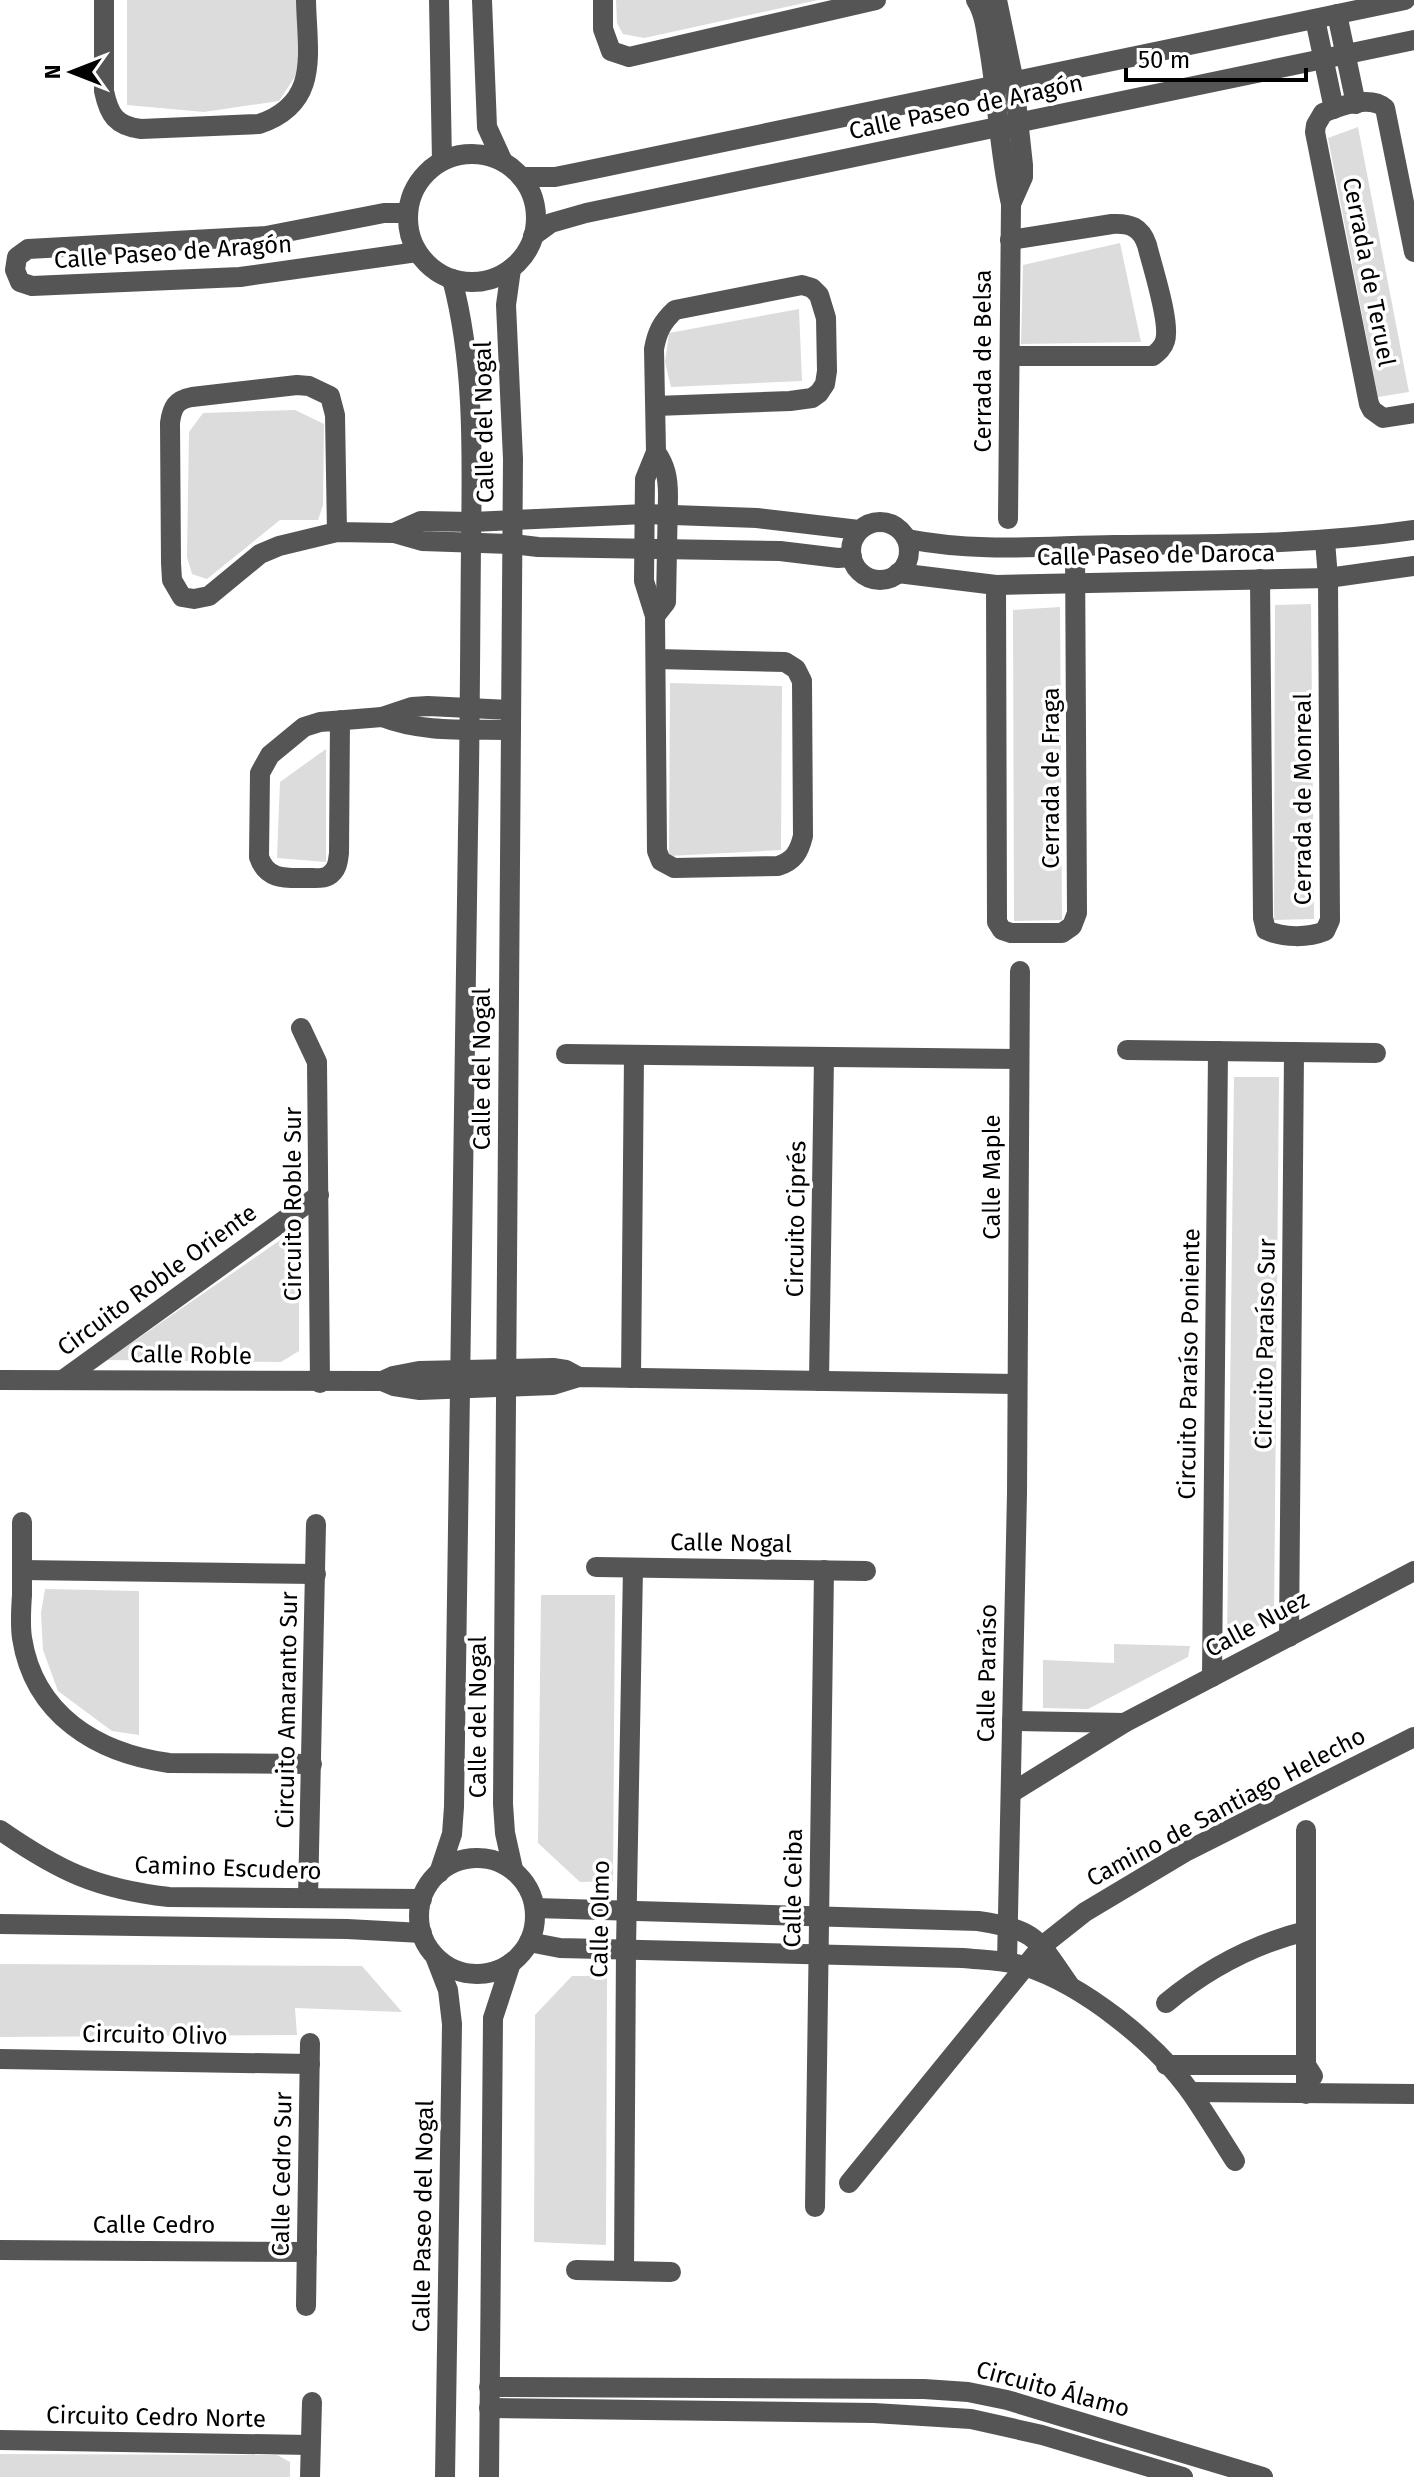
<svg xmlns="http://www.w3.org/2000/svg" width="1414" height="2477" font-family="'Fira Sans',sans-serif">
	<rect width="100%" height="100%" fill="#fff"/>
	<g fill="#dcdcdc">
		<path d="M127 0H299L300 69 279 101 204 112 127 105Z"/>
		<path d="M616 0H818L644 38 623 34 617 23Z"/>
		<path d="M1358 127 1409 392 1378 397 1328 138Z"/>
		<path d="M1120 243 1141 342 1021 344 1023 265Z"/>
		<path d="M799 309 802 381 671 387 665 362 669 333Z"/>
		<path d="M295 410 324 424 323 505 318 520H280L207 579 192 574 187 557 189 432 203 413Z"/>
		<path d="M1311 604 1314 919 1274 920 1275 605Z"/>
		<path d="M1060 607 1062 920 1014 921 1013 610Z"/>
		<path d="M670 683 782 686 781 850 669 856Z"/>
		<path d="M326 749V862L277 858 280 782Z"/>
		<path d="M1234 1077H1279L1274 1618 1227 1642Z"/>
		<path d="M286 1236 299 1247V1351L281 1362 107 1360Z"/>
		<path d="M45 1589 139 1591V1735L112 1731 58 1691 43 1650 41 1613Z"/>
		<path d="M541 1595H615L613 1881 580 1882 538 1843Z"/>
		<path d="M1114 1644 1190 1646 1188 1657 1088 1709 1043 1708V1660L1114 1663Z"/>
		<path d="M0 1964 362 1966 402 2012 295 2008 297 2035 0 2037Z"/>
		<path d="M572 1976H607L606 2245 534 2242 535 2015Z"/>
		<path d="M0 2454 277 2455 290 2462V2477H0Z"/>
	</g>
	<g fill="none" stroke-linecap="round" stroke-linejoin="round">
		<g stroke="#555" stroke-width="20">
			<path d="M104 0V91C109 115 116 126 141 129L259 124C321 103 307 53 306 0"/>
			<path d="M439 0 442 161"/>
			<path d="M482 0 487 127 503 162"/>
			<path d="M603 0V29L611 51 629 57 876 0"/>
			<path d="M976 0C985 14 986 32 989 48 998 100 999 153 1011 204L1008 519"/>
			<path d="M997 0 1014 82 1023 165V177L1011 204"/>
			<path d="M1337 14 1356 104"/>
			<path d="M1315 19 1334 109"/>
			<circle cx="472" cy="218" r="64"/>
			<path d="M521 177H555L575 173 1405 0"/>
			<path d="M408 213H384L266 236 28 249 17 257 15 270 20 282 32 286 240 277 417 252"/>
			<path d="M533 236 551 223 586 213 1414 40"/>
			<path d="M1414 252 1385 108C1370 95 1340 106 1323 113L1316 125 1315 132 1369 404 1372 410 1383 418 1414 413"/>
			<path d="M511 269 506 305 513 459 503 1804 505 1833 513 1869"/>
			<path d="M1010 356H1153C1158 352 1163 348 1165 341 1171 323 1152 266 1147 245 1141 227 1130 223 1112 224L1010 240"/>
			<path d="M656 406 790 401 812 398 819 393 825 384 827 371 826 318 819 295 812 288 802 285 675 310C662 322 657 332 654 349L656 452 645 479 644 581 655 616 657 851 661 861 674 868 778 866C794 861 799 852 803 836L802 681 796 669 785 662 656 659"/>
			<circle cx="880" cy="551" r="29"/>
			<path d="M337 532 335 415 330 396 309 386 297 385 192 397C176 400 172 407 170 423L171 563 172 580 182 597 194 599 209 596 260 554 279 546 337 532 394 533 422 541 513 544 538 547 780 551 838 558 852 557"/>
			<path d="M394 533 421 521 472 522 645 514 757 518 859 530"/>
			<path d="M907 539C981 553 1040 546 1114 545 1217 544 1312 545 1414 530"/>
			<path d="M898 573 996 585 1328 578 1414 566"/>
			<path d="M1260 579 1263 918 1266 930C1283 938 1308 938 1325 931L1330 920 1328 578 1325 541"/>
			<path d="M996 585 997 922 1002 930 1011 933H1062L1072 926 1077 913 1075 546"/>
			<path d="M655 616 666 602 668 496C668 479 666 466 656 452"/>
			<path d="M382 717C423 733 467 729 511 730"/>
			<path d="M340 720 339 853C338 862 337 871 328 876 323 879 315 878 309 878 287 878 267 881 259 857L260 773 270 755 304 727 320 722 382 717 412 707 428 706 511 710"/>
			<path d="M301 1028 317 1062 320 1383"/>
			<path d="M1127 1050 1376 1053"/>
			<path d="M566 1054 1019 1059"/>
			<path d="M631 1378 634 1055"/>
			<path d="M64 1379 319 1195"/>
			<path d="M0 1380 382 1381 394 1386 420 1390 553 1385 579 1377 1016 1384"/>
			<path d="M382 1381 393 1376 419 1371 553 1368 566 1370 579 1377"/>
			<path d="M819 1381 824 1057"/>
			<path d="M22 1522C22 1546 22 1571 22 1595 21 1609 20 1624 22 1638 34 1715 97 1753 169 1763L312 1764"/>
			<path d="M596 1567 866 1571"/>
			<path d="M22 1570 316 1574"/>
			<path d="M1289 1637 1294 1052"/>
			<path d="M1212 1677 1218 1051"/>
			<path d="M1012 1721 1124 1723"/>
			<path d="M1011 1793 1124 1723 1414 1571"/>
			<path d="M0 1830C59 1871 97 1889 169 1897L422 1899"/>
			<circle cx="477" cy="1916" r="58"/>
			<path d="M439 1873 452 1834 454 1807C457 1482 462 1157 468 831 470 736 470 642 471 547 472 459 475 365 452 279"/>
			<path d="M308 1898 316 1524"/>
			<path d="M535 1908 978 1921C1038 1930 1037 1939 1070 1986"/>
			<path d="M0 1924 347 1929 422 1933"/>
			<path d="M529 1942 560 1948 963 1958C983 1960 1004 1960 1024 1966 1084 1985 1156 2043 1192 2094 1207 2116 1221 2139 1235 2161"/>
			<path d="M436 1959 448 1990 452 2024 445 2477"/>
			<path d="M1007 1962 1017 1493 1020 971"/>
			<path d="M1166 2003C1207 1969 1254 1944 1306 1931"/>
			<path d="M0 2059 310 2064"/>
			<path d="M1166 2065H1306L1313 2076"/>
			<path d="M1191 2092 1414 2094"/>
			<path d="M1306 2094V1830"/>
			<path d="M849 2183 1042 1946 1085 1912 1187 1851 1414 1737"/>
			<path d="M815 2207 824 1570"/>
			<path d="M0 2250 307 2252"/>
			<path d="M576 2270 671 2272"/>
			<path d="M624 2271 626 1948 633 1568"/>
			<path d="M306 2306 310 2043"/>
			<path d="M489 2387 924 2389 968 2392 1007 2400 1263 2477"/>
			<path d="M489 2408 874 2413 971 2419 1042 2435 1183 2477"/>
			<path d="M0 2440 310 2445"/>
			<path d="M310 2477 312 2402"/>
			<path d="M489 2477 493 2018 511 1963"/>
		</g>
	</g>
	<g text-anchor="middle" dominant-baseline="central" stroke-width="7" stroke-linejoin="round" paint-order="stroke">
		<g font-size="24" fill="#000" stroke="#fff">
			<text transform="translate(966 107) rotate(-12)">Calle Paseo de Aragón</text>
			<text transform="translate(173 252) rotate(-4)">Calle Paseo de Aragón</text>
			<text transform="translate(1369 272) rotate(79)">Cerrada de Teruel</text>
			<text transform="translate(983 361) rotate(-90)">Cerrada de Belsa</text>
			<text transform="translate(484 422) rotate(-91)">Calle del Nogal</text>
			<text transform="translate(1156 555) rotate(-1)">Calle Paseo de Daroca</text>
			<text transform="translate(1051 778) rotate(-90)">Cerrada de Fraga</text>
			<text transform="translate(1303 799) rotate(-90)">Cerrada de Monreal</text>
			<text transform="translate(482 1069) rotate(-90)">Calle del Nogal</text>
			<text transform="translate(992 1177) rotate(-90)">Calle Maple</text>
			<text transform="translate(293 1204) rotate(-90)">Circuito Roble Sur</text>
			<text transform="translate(796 1219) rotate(-89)">Circuito Ciprés</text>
			<text transform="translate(157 1280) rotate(-36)">Circuito Roble Oriente</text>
			<text transform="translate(1265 1344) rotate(-89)">Circuito Paraíso Sur</text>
			<text transform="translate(191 1355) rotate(1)">Calle Roble</text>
			<text transform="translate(1189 1364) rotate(-89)">Circuito Paraíso Poniente</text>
			<text transform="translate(731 1543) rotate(1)">Calle Nogal</text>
			<text transform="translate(1257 1624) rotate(-28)">Calle Nuez</text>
			<text transform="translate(987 1673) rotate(-89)">Calle Paraíso</text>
			<text transform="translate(287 1710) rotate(-89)">Circuito Amaranto Sur</text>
			<text transform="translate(478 1717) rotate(-90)">Calle del Nogal</text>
			<text transform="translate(1226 1807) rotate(-28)">Camino de Santiago Helecho</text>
			<text transform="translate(228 1868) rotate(2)">Camino Escudero</text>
			<text transform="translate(793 1888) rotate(-89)">Calle Ceiba</text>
			<text transform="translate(600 1919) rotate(-89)">Calle Olmo</text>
			<text transform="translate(155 2035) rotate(1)">Circuito Olivo</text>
			<text transform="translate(282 2174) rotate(-89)">Calle Cedro Sur</text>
			<text transform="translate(423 2216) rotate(-89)">Calle Paseo del Nogal</text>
			<text x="154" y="2225">Calle Cedro</text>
			<text transform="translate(1053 2389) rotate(15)">Circuito Álamo</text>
			<text transform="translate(156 2417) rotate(1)">Circuito Cedro Norte</text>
		</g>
	</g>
	<g transform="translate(72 72) rotate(270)" stroke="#ffffff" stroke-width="6" paint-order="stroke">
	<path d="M0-6L14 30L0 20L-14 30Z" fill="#000000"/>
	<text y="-12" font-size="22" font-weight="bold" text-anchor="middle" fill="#000000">N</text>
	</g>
	<path d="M1126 68v12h180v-12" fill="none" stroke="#000000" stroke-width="4"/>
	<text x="1138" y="68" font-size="24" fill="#000000" stroke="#ffffff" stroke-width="6" paint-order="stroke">50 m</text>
</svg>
